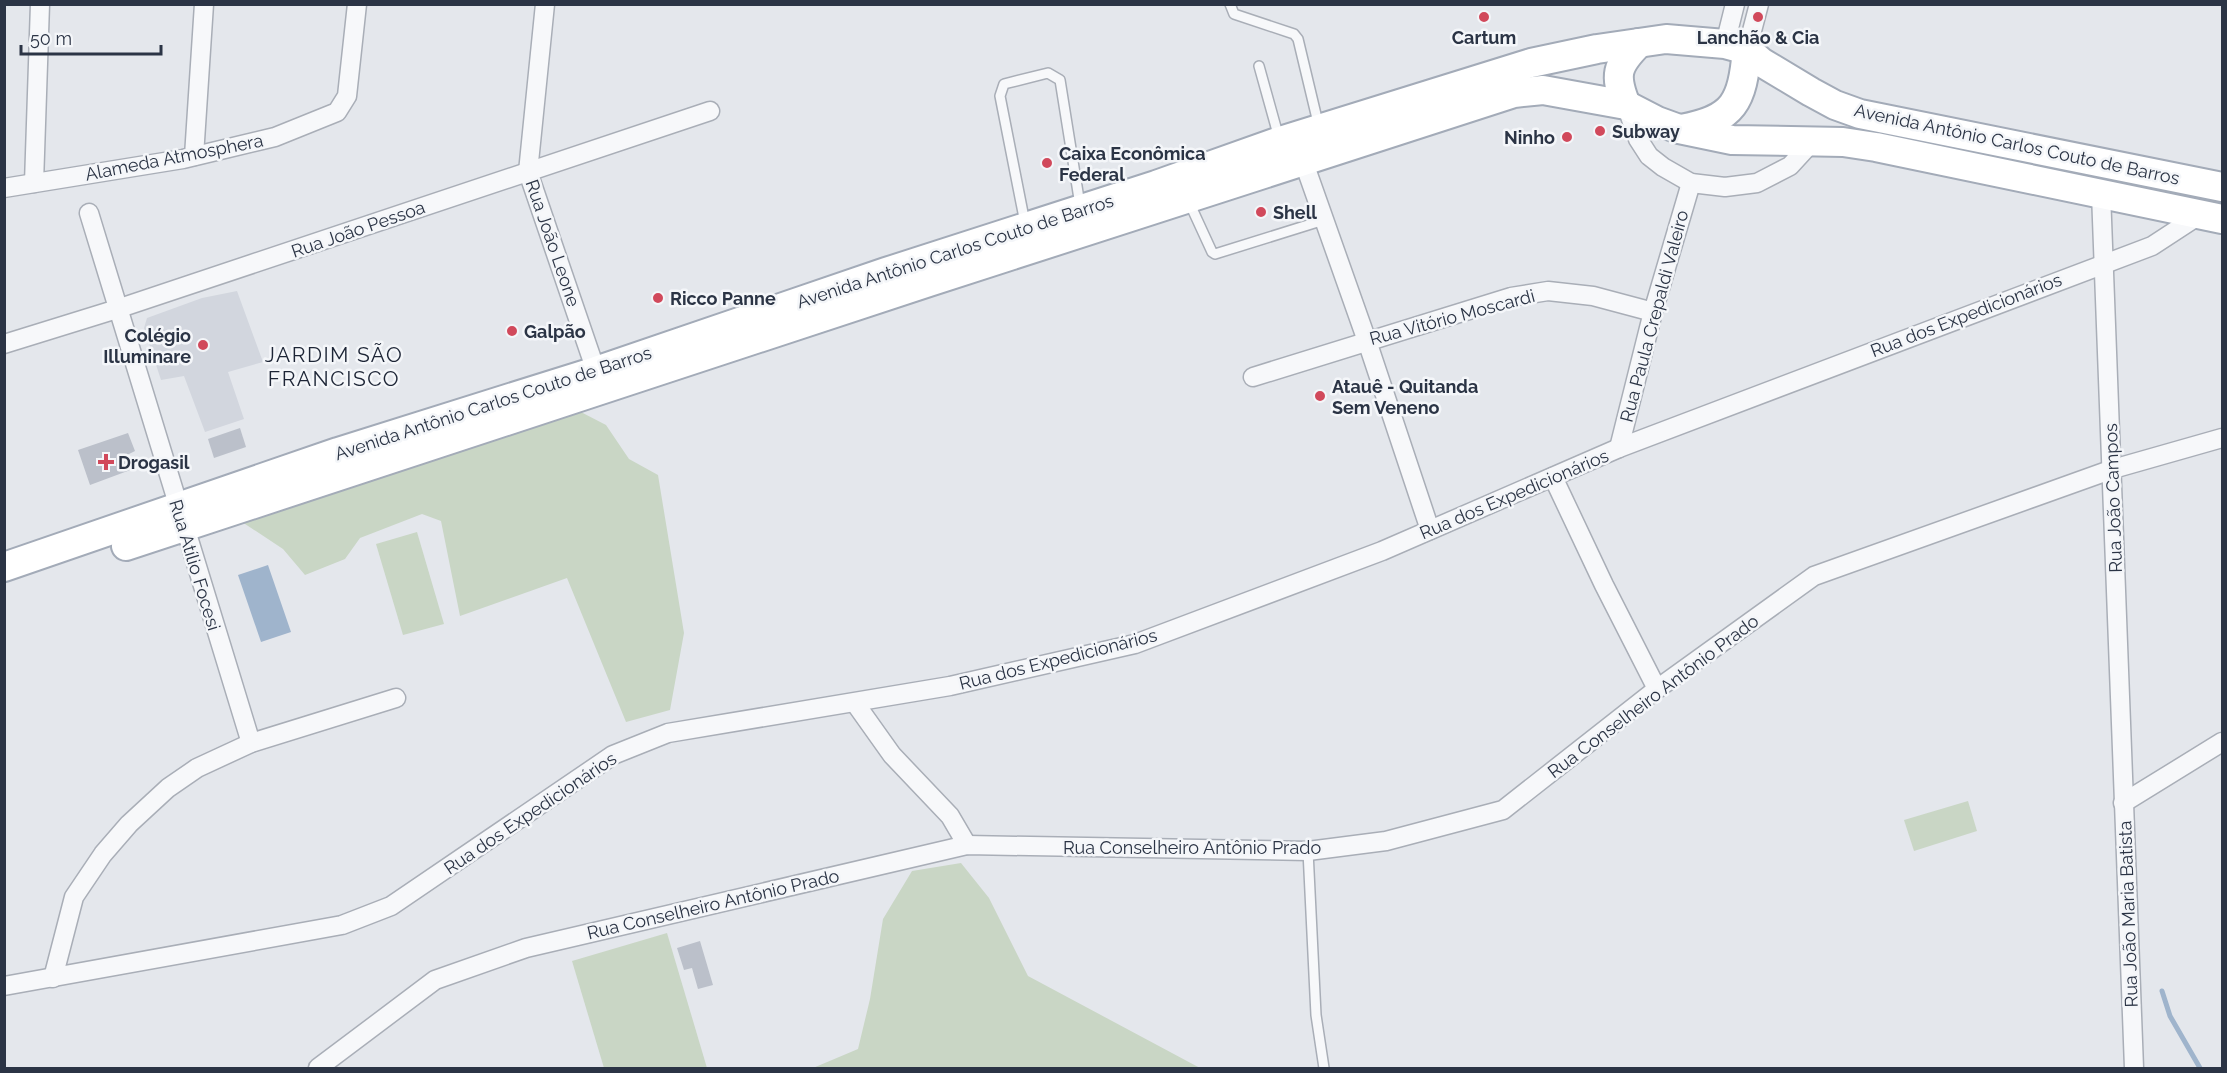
<svg xmlns="http://www.w3.org/2000/svg" width="2227" height="1073" font-family="Raleway,sans-serif">
	<rect width="100%" height="100%" fill="#e4e7ec"/>
	<path fill="#d2d6de" d="M237 291 263 362 228 372 244 419 205 432 184 376 161 380 144 328 147 318 202 298Z"/>
	<g fill="#c9d6c5">
		<path d="M577 410 606 425 629 459 658 475 684 633 670 710 626 722 567 578 460 616 441 521 422 514 360 538 345 559 305 575 283 549 236 518Z"/>
		<path d="M417 532 444 624 403 635 376 544Z"/>
		<path d="M1968 801 1977 831 1914 851 1904 820Z"/>
		<path d="M961 863 989 898 1028 976 1200 1068H813L858 1049 870 999 883 919 912 871Z"/>
		<path d="M667 933 707 1068H604L572 961Z"/>
	</g>
	<path fill="#9fb4cc" d="M268 565 291 632 261 642 238 575Z"/>
	<g fill="none" stroke-linecap="round" stroke-linejoin="round">
		<path stroke="#9fb4cc" stroke-width="5" d="M2162 991 2170 1016 2200 1068"/>
	</g>
	<g fill="#bbc0ca">
		<path d="M240 428 246 447 214 458 208 439Z"/>
		<path d="M128 433 135 451 127 455 133 469 90 485 78 450Z"/>
		<path d="M700 941 713 985 698 989 692 968 684 970 677 948Z"/>
	</g>
	<g fill="none" stroke-linecap="round" stroke-linejoin="round">
		<g stroke="#a9aeb7" stroke-width="12">
			<g id="lane">
				<path d="M1230 4 1234 14 1294 34 1298 39 1319 127"/>
				<path d="M1259 66 1279 138"/>
				<path d="M1189 202 1212 252 1215 254 1324 220"/>
				<path d="M1025 223 1000 96 1004 84 1048 73 1060 80 1080 205"/>
				<path d="M1308 851 1316 1015 1324 1068"/>
			</g>
		</g>
		<g stroke="#a9aeb7" stroke-width="21">
			<g id="street">
				<path d="M545 4 528 172 596 371"/>
				<path d="M1725 44 1735 4"/>
				<path d="M1747 50 1759 4"/>
				<path d="M1626 105 1638 139 1649 156 1663 167 1691 183 1725 187 1757 183 1790 166 1813 141"/>
				<path d="M194 156 204 4"/>
				<path d="M1303 160 1367 341 1430 530"/>
				<path d="M34 183 40 4"/>
				<path d="M4 188 183 159 275 137 337 112 347 96 357 4"/>
				<path d="M2101 193 2134 1068"/>
				<path d="M89 213 251 743"/>
				<path d="M4 344 117 309 710 111"/>
				<path d="M1253 377 1511 297 1548 291 1593 296 1653 312"/>
				<path d="M1619 448 1653 312 1691 183"/>
				<path d="M1553 477 1604 585 1657 689"/>
				<path d="M855 703 892 755 950 816 967 845"/>
				<path d="M2123 803 2222 742"/>
				<path d="M53 978 74 897 103 854 129 824 168 788 197 768 251 743 396 698"/>
				<path d="M4 986 342 925 391 906 613 755 668 733 950 686 1135 644 1382 551 1619 448 2152 246 2201 214"/>
				<path d="M318 1068 435 980 526 948 967 845 1308 851 1386 841 1503 810 1657 689 1814 576 2113 469 2222 438"/>
			</g>
		</g>
		<g stroke="#a3abb8" stroke-width="32">
			<g id="primary">
				<path d="M1626 105C1614 75 1616 66 1639 43"/>
				<path d="M1681 129C1735 119 1742 102 1747 50"/>
				<path d="M126 546 929 282 1514 93 1543 90 1626 105 1657 121 1679 129 1732 140 1843 142 1876 147 2222 219"/>
				<path d="M4 567 338 452 596 371 886 272 1156 185 1280 141 1531 63 1597 49 1666 39 1725 44 1747 50 1761 62 1811 92 1835 105 1860 114 2222 187"/>
			</g>
		</g>
		<use href="#lane" stroke="#f7f8fa" stroke-width="9"/>
		<use href="#street" stroke="#f7f8fa" stroke-width="18"/>
		<use href="#primary" stroke="#fff" stroke-width="28"/>
	</g>
	<g fill="#d1495b" stroke="#f4f6f9" stroke-width="2">
		<circle cx="1484" cy="17" r="6"/>
		<circle cx="1758" cy="17" r="6"/>
		<circle cx="1600" cy="131" r="6"/>
		<circle cx="1567" cy="137" r="6"/>
		<circle cx="1047" cy="163" r="6"/>
		<circle cx="1261" cy="212" r="6"/>
		<circle cx="658" cy="298" r="6"/>
		<circle cx="512" cy="331" r="6"/>
		<circle cx="203" cy="345" r="6"/>
		<circle cx="1320" cy="396" r="6"/>
		<path d="M103 453h6v6h6v6h-6v6h-6v-6h-6v-6h6z"/>
	</g>
	<g text-anchor="middle" dominant-baseline="central" stroke-width="5" stroke-linejoin="round" paint-order="stroke">
		<g font-size="18" font-weight="bold" fill="#2b3445" stroke="#f4f6f9" text-anchor="start">
			<text x="1484" y="37" text-anchor="middle">Cartum</text>
			<text x="1758" y="37" text-anchor="middle">Lanchão &amp; Cia</text>
			<text x="1612" y="131">Subway</text>
			<text x="1555" y="137" text-anchor="end">Ninho</text>
			<text x="1059" y="153">Caixa Econômica<tspan x="1059" dy="21">Federal</tspan></text>
			<text x="1273" y="212">Shell</text>
			<text x="670" y="298">Ricco Panne</text>
			<text x="524" y="331">Galpão</text>
			<text x="191" y="335" text-anchor="end">Colégio<tspan x="191" dy="21">Illuminare</tspan></text>
			<text x="1332" y="386">Atauê - Quitanda<tspan x="1332" dy="21">Sem Veneno</tspan></text>
			<text x="118" y="462">Drogasil</text>
		</g>
		<g font-size="18" fill="#2b3445" stroke="#f4f6f9">
			<text transform="translate(2017 144) rotate(12)">Avenida Antônio Carlos Couto de Barros</text>
			<text transform="translate(174 157) rotate(-11)">Alameda Atmosphera</text>
			<text transform="translate(358 229) rotate(-19)">Rua João Pessoa</text>
			<text transform="translate(553 243) rotate(71)">Rua João Leone</text>
			<text transform="translate(955 251) rotate(-18)">Avenida Antônio Carlos Couto de Barros</text>
			<text transform="translate(1966 315) rotate(-21)">Rua dos Expedicionários</text>
			<text transform="translate(1654 316) rotate(-75)">Rua Paula Crepaldi Valeiro</text>
			<text transform="translate(1452 317) rotate(-15)">Rua Vitório Moscardi</text>
			<text transform="translate(493 403) rotate(-18)">Avenida Antônio Carlos Couto de Barros</text>
			<text transform="translate(1514 494) rotate(-23)">Rua dos Expedicionários</text>
			<text transform="translate(2113 498) rotate(-92)">Rua João Campos</text>
			<text transform="translate(195 565) rotate(73)">Rua Atílio Focesi</text>
			<text transform="translate(1058 659) rotate(-14)">Rua dos Expedicionários</text>
			<text transform="translate(1653 696) rotate(-37)">Rua Conselheiro Antônio Prado</text>
			<text transform="translate(530 813) rotate(-34)">Rua dos Expedicionários</text>
			<text x="1192" y="847">Rua Conselheiro Antônio Prado</text>
			<text transform="translate(713 904) rotate(-13)">Rua Conselheiro Antônio Prado</text>
			<text transform="translate(2128 914) rotate(-92)">Rua João Maria Batista</text>
		</g>
		<g font-size="21" letter-spacing="1.5" fill="#1d2536" stroke="#f4f6f9">
			<text x="334" y="354">JARDIM SÃO<tspan x="334" dy="24">FRANCISCO</tspan></text>
		</g>
	</g>
	<rect width="2227" height="1073" fill="none" stroke="#2b3445" stroke-width="12"/>
	<path d="M21 45v9h140v-9" fill="none" stroke="#2b3445" stroke-width="3"/>
	<text x="30" y="45" font-size="18" fill="#2b3445" stroke="#f4f6f9" stroke-width="4.5" paint-order="stroke">50 m</text>
</svg>
